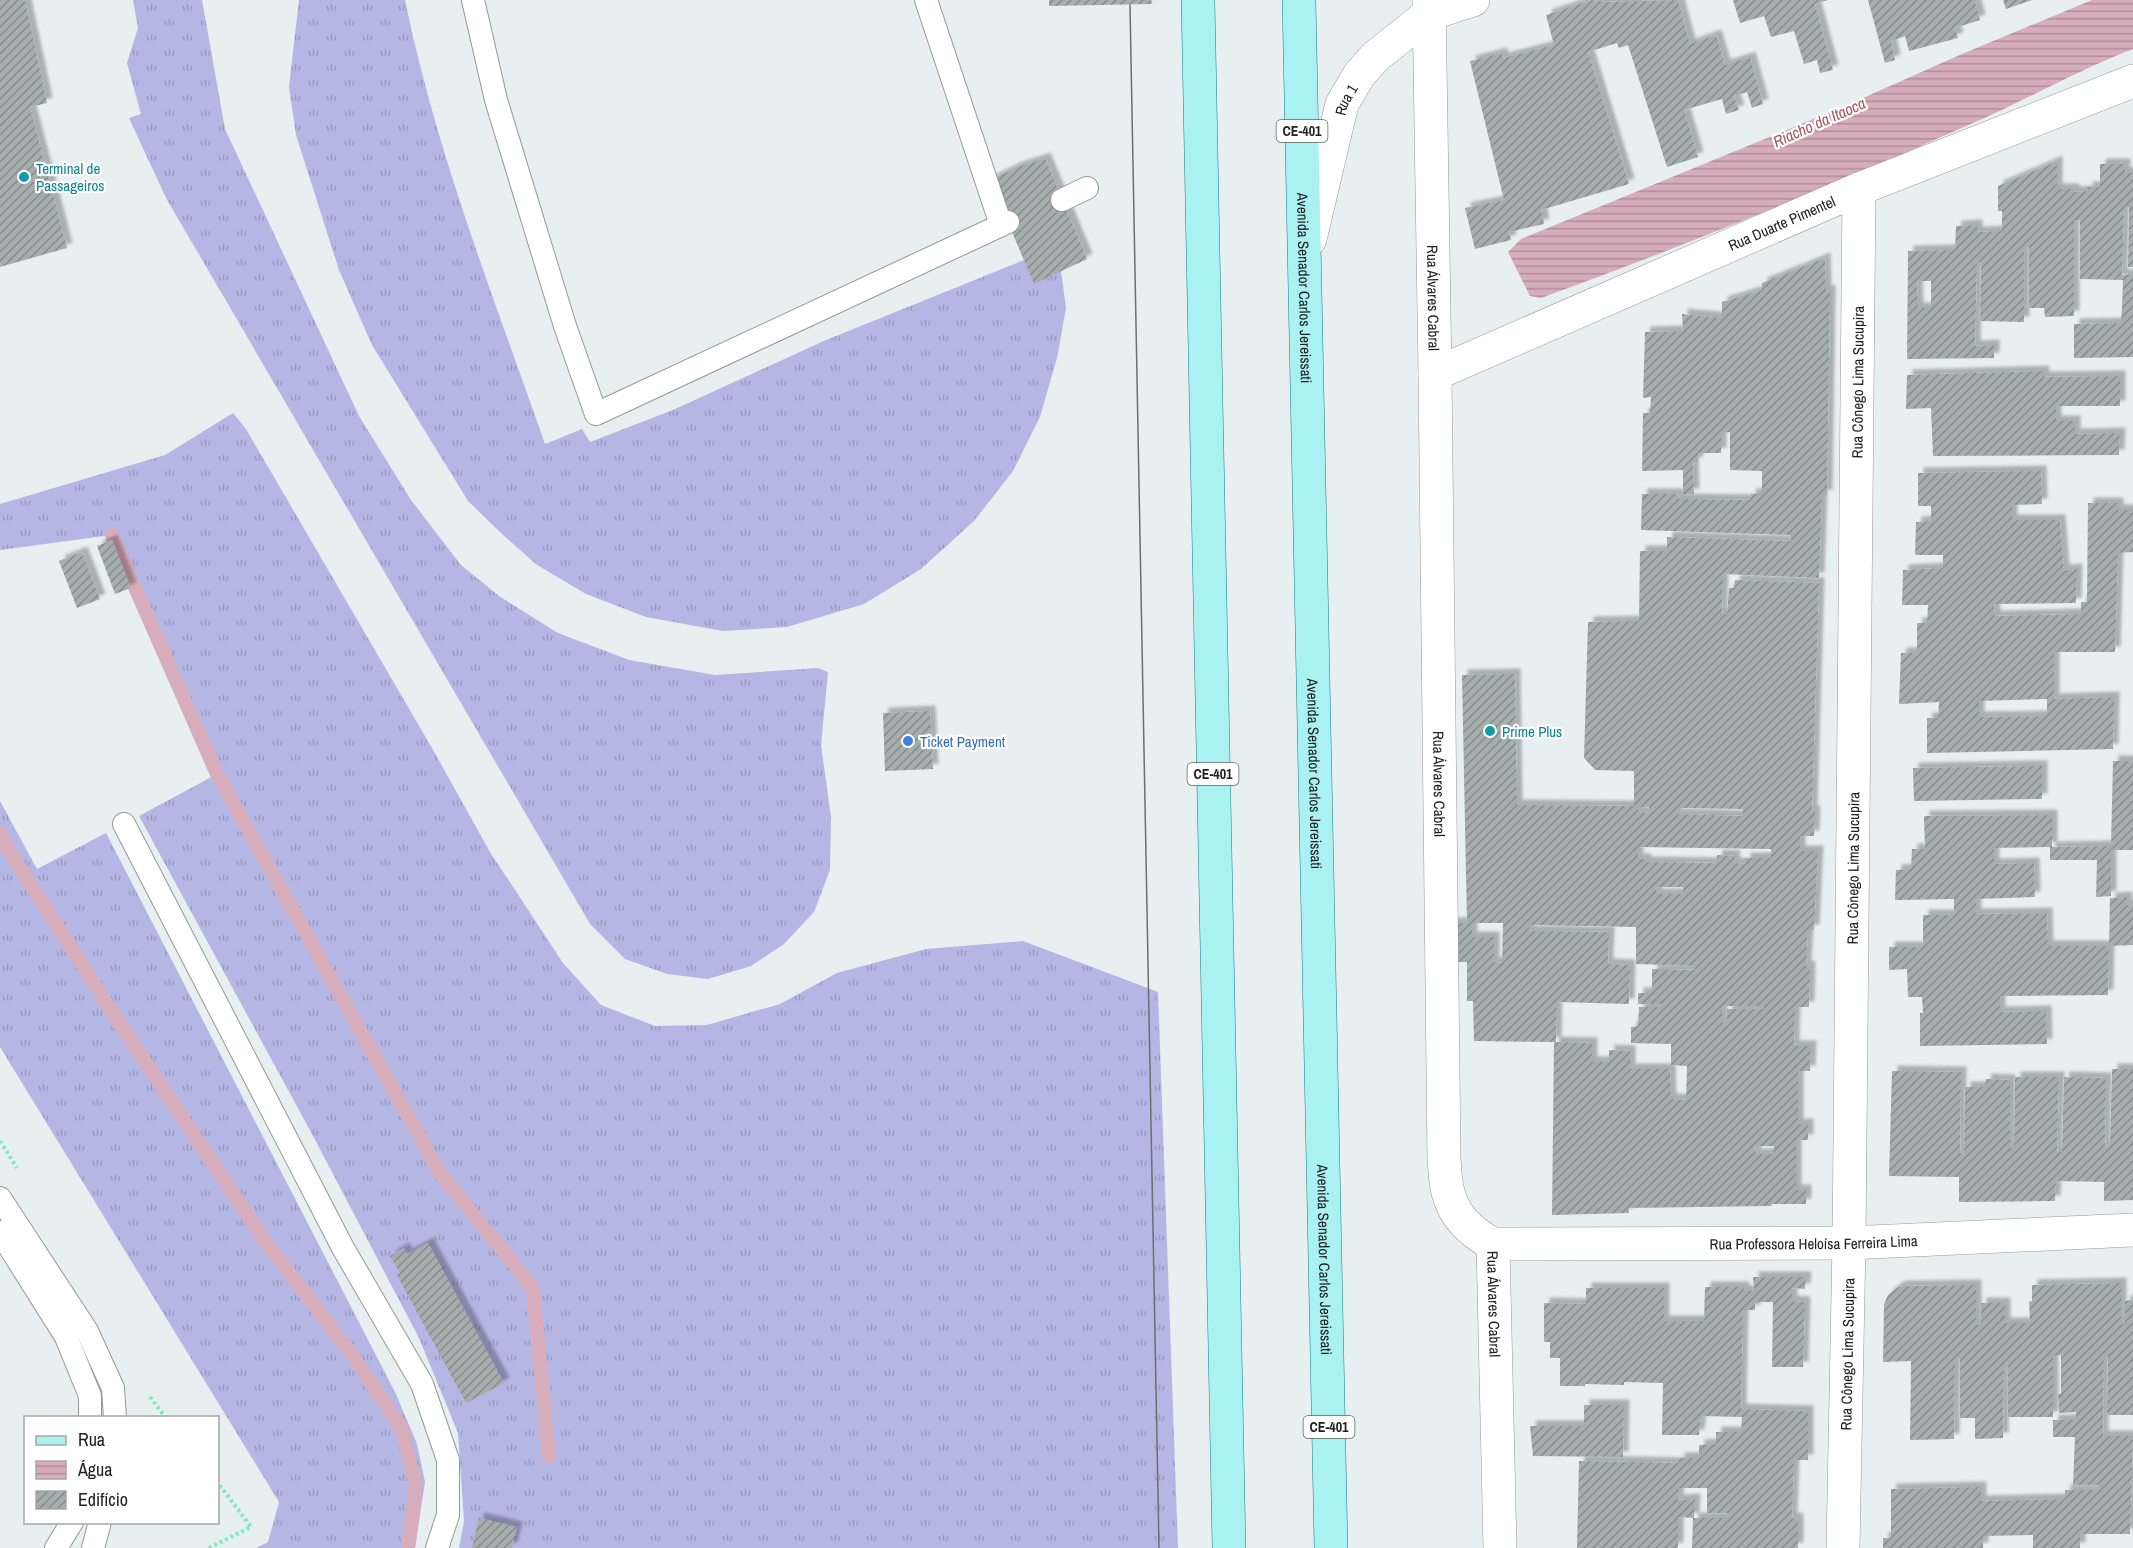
<svg xmlns="http://www.w3.org/2000/svg" width="2133" height="1548" font-family="'Archivo Narrow',sans-serif">
	<defs>
		<pattern id="grass-tufts" width="24" height="20" patternUnits="userSpaceOnUse" patternTransform="scale(1.5)"><rect width="24" height="20" fill="#b4b6e4"/><path d="M3 7l-1-3M5 7V3M7 7l1-3M15 17l-1-3M17 17v-4M19 17l1-3" fill="none" stroke="#9a9cc3"/></pattern>
		<pattern id="water-rules" width="6" height="5" patternUnits="userSpaceOnUse" patternTransform="scale(1.5)"><rect width="6" height="5" fill="#d8adbb"/><path d="M0 2.5h6" fill="none" stroke="#af8c98"/></pattern>
		<pattern id="building-hatch" width="6" height="6" patternUnits="userSpaceOnUse" patternTransform="scale(1.5)"><rect width="6" height="6" fill="#a4aeac"/><path d="M-1 1l2-2M0 6l6-6M5 7l2-2" fill="none" stroke="#858d8c"/></pattern>
		<filter id="shadow"><feDropShadow dx="5.5" dy="-5.5" stdDeviation="1.5" flood-color="#0004"/></filter>
	</defs>
	<rect width="100%" height="100%" fill="#e8eff0"/>
	<g fill="url(#grass-tufts)">
		<path d="M133 0H202L225 129 359 416 411 500 461 565 499 596 558 633 629 660 715 675 818 668 828 672 821 745 831 817 830 870 814 912 784 944 751 966 708 979 667 974 625 959 590 924 166 198 129 118 141 114 127 63 138 28Z"/>
		<path d="M299 0H405C436 152 494 298 545 444L582 429 590 442 673 410 826 340 1024 260 1034 283 1061 271 1066 308 1057 358 1040 417 1013 471 974 521 921 569 864 604 787 627 723 631 646 617 586 594 537 565 502 534 468 501 372 345 339 270 296 135 289 87Z"/>
		<path d="M233 413 246 429 432 748 490 852 563 963 601 1005 655 1026 707 1025 780 1004 837 973 926 949 1023 941 1158 992 1178 1548H459L464 1521 458 1433 419 1338 312 1134 139 816 217 774 112 535 0 550V504L165 455Z"/>
		<path d="M0 801 37 869 106 833 396 1394 417 1444 425 1482 415 1548H256L268 1542 279 1502 0 1047Z"/>
	</g>
	<path fill="url(#water-rules)" d="M2092 0H2133V49C2081 69 2031 97 1980 120 1836 184 1690 244 1541 298L1530 296 1508 252 1521 239 1838 109 1962 54Z"/>
	<g fill="none" stroke-linecap="round" stroke-linejoin="round">
		<g stroke="#d8adbb" stroke-width="14">
			<path d="M112 535 217 774 380 1066 440 1173 533 1288 549 1456"/>
			<path d="M0 833 8 849 114 1015 264 1240 350 1352 402 1429 416 1488 408 1548"/>
		</g>
	</g>
	<g fill="url(#building-hatch)" fill-rule="evenodd" filter="url(#shadow)">
		<path d="M0 0H25L47 103 30 107 67 248 0 267Z"/>
		<path d="M1049 0H1151L1152 4 1049 6Z"/>
		<path d="M1591 0 1605 2 1678 0 1690 44 1716 35 1725 65 1750 57 1763 104 1752 108 1747 92 1734 96 1739 110 1726 114 1722 99 1684 110 1698 157 1667 167 1628 45 1619 48 1617 43 1588 52 1629 184 1541 210 1544 224 1509 232 1511 240 1475 249 1465 208 1504 200 1470 61 1502 53 1503 58 1554 45 1546 15Z"/>
		<path d="M1733 0H1828L1815 4 1833 70 1820 73 1817 60 1804 64 1794 31 1771 37 1764 16 1740 23Z"/>
		<path d="M1868 0H1980L1975 2 1980 20 1955 28 1958 38 1909 51 1905 36 1891 41 1895 60 1885 63Z"/>
		<path d="M2003 0H2032L2006 9Z"/>
		<path d="M1045 158 1087 259 1034 284 990 180 1017 167Z"/>
		<path d="M2057 161V189H2074V192L2088 191 2087 187H2100V164H2125V173H2133V267H2128L2129 207H2124L2122 275 2133 274V357L2074 358V324L2121 323 2122 307 2123 280 2080 279V220H2074V316L2045 317 2044 308H2029V247H2024V322L1980 321 1981 262H1977L1975 346 1994 345V358L1907 359 1908 251 1955 250 1956 226 1977 225V232L2002 231V211H1998V186ZM1917 281H1931V308H1918Z"/>
		<path d="M1825 258 1826 291 1830 290 1827 495H1822L1819 578 1723 574 1722 614H1727L1729 588H1734L1735 580 1819 583 1812 811H1815L1814 836H1800V851H1818L1816 890 1814 930H1808L1806 966 1810 967 1809 1007H1795L1794 1046H1811L1810 1071H1798V1124H1808V1140H1796V1190H1806V1204H1772L1771 1206 1629 1208V1213L1552 1215 1554 1042 1474 1041 1473 1001H1467V962H1447L1445 923H1467L1462 675 1515 674 1517 805 1634 806V771L1595 770 1584 758 1588 622 1639 621 1640 551H1667V537L1791 541V535L1641 530 1642 494H1678L1679 499 1750 500 1751 494H1762V471L1730 470V432L1721 433V453H1698V462L1693 463 1694 494H1683V470L1642 471 1643 413H1650L1651 397 1643 398 1645 332 1683 331 1682 314 1722 318V302L1762 290V283ZM1638 807H1649V813L1638 812ZM1678 808 1743 809V816L1677 814ZM1638 847 1771 849V858H1745V864L1734 863 1735 856 1717 855 1716 863 1646 862V859H1638ZM1656 887H1683V894H1656ZM1472 923H1503L1502 963 1494 962V937H1472ZM1530 925 1636 927V964L1695 966V970L1652 969V993H1638V1004H1661L1662 1007H1639L1638 1026 1631 1027V1043L1671 1044V1065L1687 1066 1686 1100 1671 1099 1670 1069H1630V1051L1609 1050V1062H1592V1043L1556 1042 1557 1002 1629 1004 1630 965 1608 964 1609 932 1529 931ZM1722 1006H1764V1009H1727V1023H1722ZM1755 1146H1774L1773 1154H1756Z"/>
		<path d="M2044 371V377L2120 376V406H2056V421H2075V434L2120 433 2119 455 1933 456 1931 408 1906 409 1907 375Z"/>
		<path d="M2041 471 2042 504 2012 505V520H2060L2064 570 2077 569 2076 603 1994 604 1995 616 2081 614V602H2087L2088 503H2118V510H2133V552L2118 553 2115 652H2054V699L2114 697 2113 749 1927 753V718H1938L1939 702 1899 704 1901 653H1917V623H1927L1928 605H1902L1903 570 1943 568V555H1915L1916 522 1931 521V506H1918V473ZM2047 699V716L1979 717V701Z"/>
		<path d="M112 540 131 588 115 594 97 546Z"/>
		<path d="M82 552 100 599 77 608 59 561Z"/>
		<path d="M930 711 933 769 885 771 883 713Z"/>
		<path d="M2113 761H2133V850H2111V896L2096 897 2097 860H2050V847L1994 848V864L2034 863 2035 897 1976 899V914L2047 913 2048 946H2109L2110 898 2127 897V905H2133V945L2109 946 2108 995 2000 996V1012L2046 1011 2047 1044 1920 1046V1013H1923L1922 997H1908L1907 969 1889 970V947H1923V915H1954V899L1895 900 1896 870 1911 869 1912 849H1925L1924 816 2052 815V847L2111 846Z"/>
		<path d="M2042 766V799L1914 801 1913 768Z"/>
		<path d="M2112 1069H2133V1200L2104 1201V1182L2056 1181 2055 1201 1959 1202V1177L1889 1176 1892 1071 1961 1072 1960 1153 1964 1154 1965 1087H1985L1986 1079 2010 1080V1148H2014L2015 1077H2059L2057 1152H2062L2064 1077 2106 1078 2105 1147H2110Z"/>
		<path d="M428 1243 504 1383 466 1403 397 1275 400 1273 390 1256 404 1248 407 1254Z"/>
		<path d="M1753 1277H1806L1805 1289 1792 1288V1301L1805 1302 1803 1367H1772L1773 1302H1755V1310H1743L1741 1409 1808 1411V1460H1794L1792 1518 1798 1519V1548H1692L1693 1518H1728V1513H1707V1488H1679L1678 1500 1695 1499 1694 1518 1678 1517V1548H1577L1579 1461 1679 1463V1458H1699V1445L1716 1444V1432H1741L1742 1417 1701 1416 1699 1435H1662L1663 1383 1624 1382V1385L1585 1384V1386H1560V1358H1550V1342H1544V1303L1586 1304V1288H1664V1321H1704L1705 1287H1744V1291H1754Z"/>
		<path d="M2121 1283V1324H2125V1301L2133 1300V1415H2107L2108 1357 2104 1358 2103 1436H2133L2130 1534H2080V1548H2033V1535L1983 1536V1548H1883V1538H1891V1489L1981 1487V1501L2065 1499V1490H2099V1485H2073L2075 1437H2053V1420H2076V1412L2059 1413 2058 1394H2061V1355L2053 1356V1417H2008V1362H2004L2003 1438 1975 1439V1418H1960V1358H1955L1954 1439 1910 1440 1911 1361 1883 1362 1884 1304 1888 1295 1898 1287 1904 1286 1976 1285V1325H1981V1303H2005V1323H2030L2029 1302 2032 1301V1285Z"/>
		<path d="M1584 1405H1624L1623 1457 1533 1456 1530 1426H1584Z"/>
		<path d="M479 1518 517 1527 512 1548H472Z"/>
	</g>
	<g fill="none" stroke-linecap="round" stroke-linejoin="round">
		<g stroke="#979797" stroke-width="24">
			<g id="lane">
				<path d="M473 0 496 100 565 326 596 414 1008 222"/>
				<path d="M926 0 1001 225"/>
				<path d="M1062 200 1087 188"/>
				<path d="M124 824 343 1248 422 1384 448 1460V1515L437 1548"/>
				<path d="M0 1198 87 1331 113 1388 115 1418"/>
				<path d="M0 1232 66 1337 90 1396V1418"/>
				<path d="M56 1548 72 1522"/>
				<path d="M93 1548 100 1522"/>
			</g>
		</g>
		<g stroke="#979797" stroke-width="34">
			<g id="street">
				<path id="s1" d="M1429 0 1435 374 1444 1159C1445 1169 1445 1182 1448 1192 1454 1217 1472 1233 1493 1244L1849 1243 2133 1230"/>
				<path id="s2" d="M1310 239 1342 104 1359 75 1375 57 1429 14 1473 0"/>
				<path id="s3" d="M1435 374 1859 189 2133 81"/>
				<path id="s4" d="M1493 1244 1500 1548"/>
				<path id="s5" d="M1843 1548 1849 1243 1859 189"/>
			</g>
		</g>
		<g stroke="#117d8b" stroke-width="34">
			<g id="primary">
				<path d="M1198 0 1229 1548"/>
				<path id="s6" d="M1299 0 1331 1548"/>
			</g>
		</g>
		<g stroke="#7debba" stroke-width="4" stroke-dasharray="3 3" stroke-linecap="butt">
			<path d="M0 1141 17 1168"/>
			<path d="M150 1397 166 1418"/>
			<path d="M209 1548 251 1527 218 1483"/>
		</g>
		<use href="#lane" stroke="#fff" stroke-width="22"/>
		<use href="#street" stroke="#fff" stroke-width="33"/>
		<use href="#primary" stroke="#aaf1f2" stroke-width="33"/>
		<path stroke="#6e6e6e" stroke-width="1.5" d="M1130 5 1159 1548"/>
	</g>
	<g fill="#0f9aa8" stroke="#fff" stroke-width="2">
		<circle cx="24" cy="177" r="6"/>
		<circle cx="1490" cy="731" r="6"/>
	</g>
	<circle fill="#3f7fe0" stroke="#fff" stroke-width="2" cx="908" cy="741" r="6"/>
	<g text-anchor="middle" dominant-baseline="central" stroke-width="4.5" stroke-linejoin="round" paint-order="stroke">
		<g fill="#fff" stroke="#636363" stroke-width="1.5">
			<rect x="1276.5" y="120" width="51" height="22" rx="4.5"/>
			<rect x="1187.5" y="763" width="51" height="22" rx="4.5"/>
			<rect x="1303.5" y="1416" width="51" height="22" rx="4.5"/>
		</g>
		<g font-size="14" font-weight="bold" fill="#202020">
			<text x="1302" y="131">CE-401</text>
			<text x="1213" y="774">CE-401</text>
			<text x="1329" y="1427">CE-401</text>
		</g>
		<g font-size="15" fill="#202020" stroke="#fff">
			<text stroke="none"><textPath href="#s2" startOffset="144">Rua 1</textPath></text>
			<text stroke="none"><textPath href="#s3" startOffset="378">Rua Duarte Pimentel</textPath></text>
			<text stroke="none"><textPath href="#s6" startOffset="288">Avenida Senador Carlos Jereissati</textPath></text>
			<text stroke="none"><textPath href="#s1" startOffset="298">Rua Álvares Cabral</textPath></text>
			<text stroke="none"><textPath href="#s5" startOffset="1166">Rua Cônego Lima Sucupira</textPath></text>
			<text stroke="none"><textPath href="#s6" startOffset="774">Avenida Senador Carlos Jereissati</textPath></text>
			<text stroke="none"><textPath href="#s1" startOffset="784">Rua Álvares Cabral</textPath></text>
			<text stroke="none"><textPath href="#s5" startOffset="680">Rua Cônego Lima Sucupira</textPath></text>
			<text stroke="none"><textPath href="#s1" startOffset="1584">Rua Professora Heloísa Ferreira Lima</textPath></text>
			<text stroke="none"><textPath href="#s6" startOffset="1260">Avenida Senador Carlos Jereissati</textPath></text>
			<text stroke="none"><textPath href="#s4" startOffset="60">Rua Álvares Cabral</textPath></text>
			<text stroke="none"><textPath href="#s5" startOffset="194">Rua Cônego Lima Sucupira</textPath></text>
		</g>
		<g font-size="15" fill="#0d838f" stroke="#fff" text-anchor="start">
			<text x="36" y="168">Terminal de<tspan x="36" dy="17">Passageiros</tspan></text>
			<text x="1502" y="731">Prime Plus</text>
		</g>
		<g font-size="15" fill="#366cbe" stroke="#fff" text-anchor="start">
			<text x="920" y="741">Ticket Payment</text>
		</g>
		<g font-size="16" font-style="italic" fill="#a6565a" stroke="#fff">
			<text transform="translate(1819 122) rotate(-24)">Riacho da Itaoca</text>
		</g>
	</g>
	<rect x="24" y="1416" width="195" height="108" fill="#ffffff" stroke="#a6a6a6" stroke-width="1.5"/>
	<rect x="36" y="1436" width="30" height="9" fill="#aaf1f2" stroke="#a6a6a6" stroke-width="1.5"/>
	<text x="78" y="1446" font-size="18" fill="#202020">Rua</text>
	<rect x="36" y="1461" width="30" height="18" fill="url(#water-rules)" stroke="#a6a6a6" stroke-width="1.5"/>
	<text x="78" y="1476" font-size="18" fill="#202020">Água</text>
	<rect x="36" y="1491" width="30" height="18" fill="url(#building-hatch)" stroke="#a6a6a6" stroke-width="1.5"/>
	<text x="78" y="1506" font-size="18" fill="#202020">Edifício</text>
</svg>
